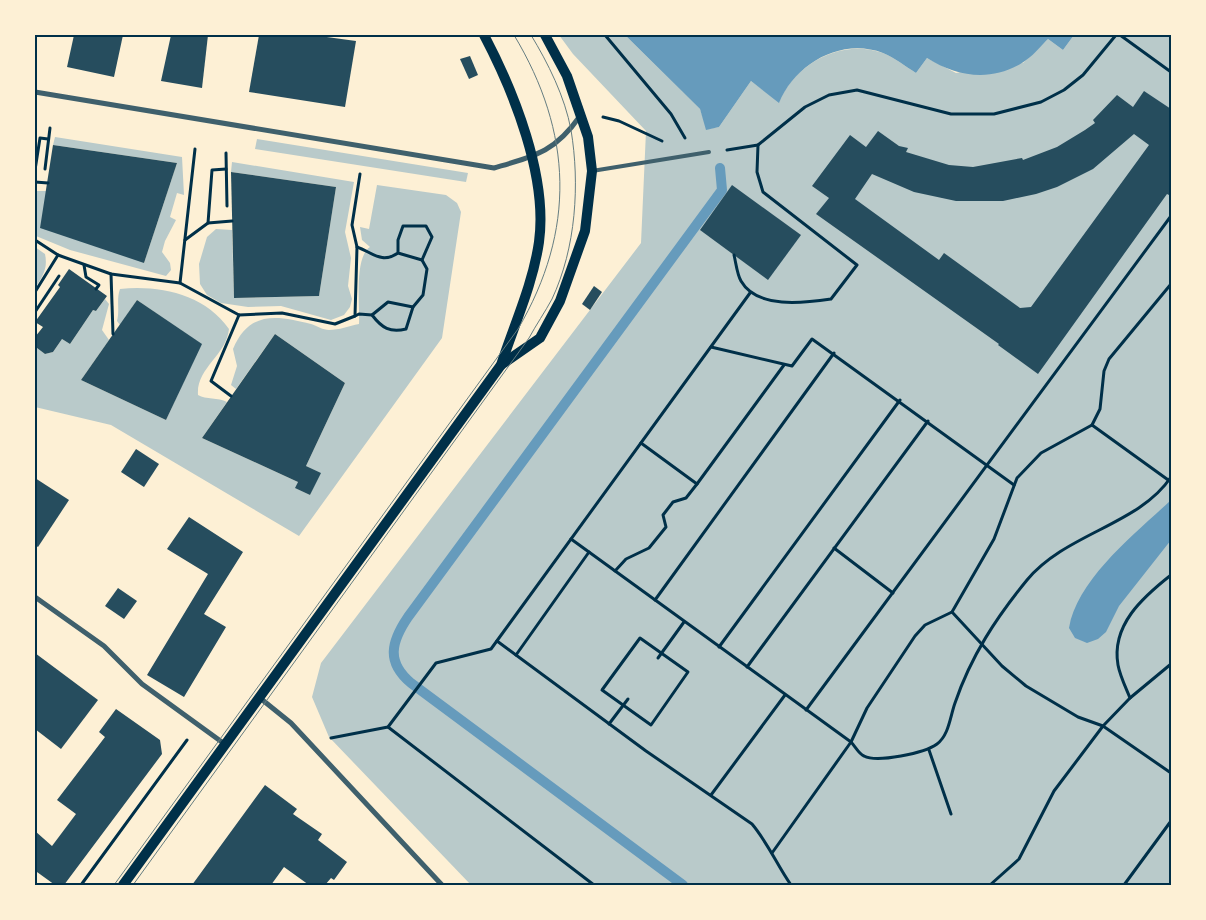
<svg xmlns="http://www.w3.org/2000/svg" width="1206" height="920" font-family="Lato,sans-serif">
	<rect width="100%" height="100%" fill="#fdf0d5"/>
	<g fill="#b9caca">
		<path d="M559 35H625L700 109 707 129 719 127 751 81 779 102C795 64 841 38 883 53 895 58 905 66 916 73L927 58 956 73 1023 63 1048 39 1063 50 1074 35H1171V885H471L329 737 312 697 321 663 641 243 646 131 573 54Z"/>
		<path d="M55 137 182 157 184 195 177 193 170 217 176 220 165 241 162 252 170 263 171 270 166 276 70 250 36 236 35 191H46L144 263 177 163 53 145Z"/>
		<path d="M257 139 468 173 466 182 255 149Z"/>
		<path d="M232 162 354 182 345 232 351 258 348 286 352 299 350 307 344 315 331 320 281 306 248 307 221 303 207 295 200 284 199 264 207 237 216 229 232 230 234 298 319 296 336 187 231 172Z"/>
		<path d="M377 185 446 195 457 203 461 212 442 338 299 536 111 425 35 407V337L37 348 45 354 53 352 62 339 70 344 93 310 96 311 105 299 109 304 102 330 109 340 81 380 166 420 201 344 137 300 120 325 117 321C120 310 116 300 120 289 160 285 204 294 229 329 226 356 196 368 198 395 206 400 218 397 227 402L202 438 298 482 296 488 310 495 320 473 306 466 345 383 275 334 236 389 231 385 237 366 233 349C249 311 276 315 311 324 317 326 323 330 329 330 339 330 349 326 359 324 360 305 354 257 370 247L362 240 360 227 369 229Z"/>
		<path d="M35 247 45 254C48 268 43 276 35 288Z"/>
	</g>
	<g fill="#669bbc">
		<path d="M625 35H1074L1063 50 1048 39C1040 47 1032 57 1022 63 991 82 957 77 927 58L916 73C905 66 895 58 883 53 841 37 795 64 779 103L751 81 719 127 706 130 700 109Z"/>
		<path d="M1171 500V540L1119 606 1106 632 1098 639 1087 643 1075 638 1069 628C1077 579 1136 533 1171 500Z"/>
	</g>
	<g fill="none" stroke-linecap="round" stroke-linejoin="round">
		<path stroke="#669bbc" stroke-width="10" d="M683 885 411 683C386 662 391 642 408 617L722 190 720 168"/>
	</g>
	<g fill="#264d5e" fill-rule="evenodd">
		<path d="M74 35H123L114 77 67 67Z"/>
		<path d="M171 35H208L202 88 161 81Z"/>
		<path d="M259 35H312L356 41 345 107 249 92Z"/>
		<path d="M470 56 478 75 469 79 460 59Z"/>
		<path d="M1144 91 1171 109V192L1169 195 1167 194 1038 374 998 345 999 344 816 214 829 198 812 186 850 135 866 147 878 131 899 146 908 148 906 152 949 165 973 167 1022 158 1023 160 1057 147 1085 130 1095 123 1093 120 1117 95 1133 107ZM1134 134 1149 145 1031 307 1020 308 944 253 939 260 855 199 872 174 914 192 956 201H1003L1036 194 1057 187 1093 169Z"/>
		<path d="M53 145 177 163 144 263 40 228Z"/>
		<path d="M231 172 336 187 319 296 234 298Z"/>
		<path d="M732 185 801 235 768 280 700 230Z"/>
		<path d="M69 269 107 296 96 311 93 310 70 344 62 339 53 352 45 354 37 348 35 337 43 327 35 322 60 287 58 285Z"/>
		<path d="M594 286 602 292 590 310 582 304Z"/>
		<path d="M137 300 202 344 166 420 81 380Z"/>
		<path d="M275 334 345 383 306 466 321 473 310 495 295 488 298 482 202 438Z"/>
		<path d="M136 449 159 464 144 487 121 472Z"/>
		<path d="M35 478 69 500 38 547 35 545Z"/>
		<path d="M189 517 243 552 204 614 226 627 184 697 147 675 208 574 167 549Z"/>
		<path d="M118 588 137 601 124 619 105 606Z"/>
		<path d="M35 653 98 700 61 749 35 729Z"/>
		<path d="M116 709 160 740 162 754 64 885H55L37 872 35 875V831L52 846 76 814 57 800 105 737 99 732Z"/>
		<path d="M265 785 297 809 293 814 322 834 318 840 347 862 334 880 331 878 325 885H309L284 867 271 885H192Z"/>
	</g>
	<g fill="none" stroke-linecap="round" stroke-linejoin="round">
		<g stroke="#003049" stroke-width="3">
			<path d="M605 35 671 114 685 138"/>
			<path d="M1120 35 1171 72"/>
			<path d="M603 117 619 121 662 141"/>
			<path d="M727 150 758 145 805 107 829 95 857 90 951 114H994L1041 102 1064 90 1083 75 1116 35"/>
			<path d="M226 153 227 206"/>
			<path d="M45 169 50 128"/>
			<path d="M35 170 40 138 48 139"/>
			<path d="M35 182 48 183"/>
			<path d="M208 223 232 221"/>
			<path d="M35 240 58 255 111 274 180 283 239 315 282 313 335 324 355 316 357 247 352 225 360 174"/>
			<path d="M185 240 208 223 212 170 226 169"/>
			<path d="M357 247C373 253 382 264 398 253V240L403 226H426L432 237 422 260 398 253"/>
			<path d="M734 255C736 263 737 274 741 281 757 309 804 303 831 299L857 265 763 192 757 172 758 145"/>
			<path d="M84 265 86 277 99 285 96 289"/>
			<path d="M111 274 113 334"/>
			<path d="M180 283 195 149"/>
			<path d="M35 292 58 255"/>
			<path d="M35 312 59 276"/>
			<path d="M372 315 388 302 413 307"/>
			<path d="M355 316 359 314 372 315C382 328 390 333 406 329L413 307 423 295 427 269 422 260"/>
			<path d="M711 347 792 366 812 339 1014 485"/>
			<path d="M231 396 211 381 239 315"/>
			<path d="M1092 425 1171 482"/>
			<path d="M641 443 697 484 784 365"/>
			<path d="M571 539 851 742C855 746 859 754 864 756 877 763 925 753 937 744 949 735 950 717 955 703 971 656 996 618 1027 580 1066 533 1139 525 1171 477"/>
			<path d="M834 548 893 593"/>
			<path d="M615 571 626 559 649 548 666 527 663 515 673 502 686 498 697 484"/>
			<path d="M655 600 834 353"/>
			<path d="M952 612 1002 666 1026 686 1078 717 1103 726 1171 773"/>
			<path d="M640 638 688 672 651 725 602 690Z"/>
			<path d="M497 641 646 751 752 824C768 843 777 865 791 885"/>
			<path d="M719 647 900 400"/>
			<path d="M516 655 589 552"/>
			<path d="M658 658 684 622"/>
			<path d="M747 667 928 421"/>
			<path d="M1130 698C1126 688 1120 676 1118 665 1111 625 1143 597 1171 575"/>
			<path d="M806 710 1171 216"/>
			<path d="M609 724 628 699"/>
			<path d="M388 727 594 885"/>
			<path d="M331 738 388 727 436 663 491 649 750 293"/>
			<path d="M929 750 951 814"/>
			<path d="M711 795 785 695"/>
			<path d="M772 853 851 742 867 708 915 636 925 625 952 612 994 539 1017 478 1041 453 1092 425 1100 409 1104 371 1109 359 1171 284"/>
			<path d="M81 885 187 740"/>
			<path d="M990 885 1019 859 1054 791 1103 726 1130 698 1171 664"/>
			<path d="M1124 885 1171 821"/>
		</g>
		<path stroke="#3f606c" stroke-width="4" d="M592 171 709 152"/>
		<g stroke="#3f606c" stroke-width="5">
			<path d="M35 92 494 168C535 156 555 152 580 116"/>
			<path d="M35 597 104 646 142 684 226 745"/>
			<path d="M260 698 291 723 442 885"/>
		</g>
		<g stroke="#003049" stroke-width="10">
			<path d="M501 365 540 338 560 301 585 231 592 171 588 137 567 76 545 35"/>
			<path d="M123 885 501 365C514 325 533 284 539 242 548 177 514 92 484 35"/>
		</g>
		<g stroke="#657d81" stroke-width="1">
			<path d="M114 885 518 329C576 230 573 133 514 35"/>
			<path d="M133 885 529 338C536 325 545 312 552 299 576 248 580 184 571 130 565 97 548 63 531 35"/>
		</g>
	</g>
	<rect width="1206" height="920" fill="none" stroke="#fdf0d5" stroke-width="72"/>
	<rect x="36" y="36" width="1134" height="848" fill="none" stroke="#003049" stroke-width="2"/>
</svg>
